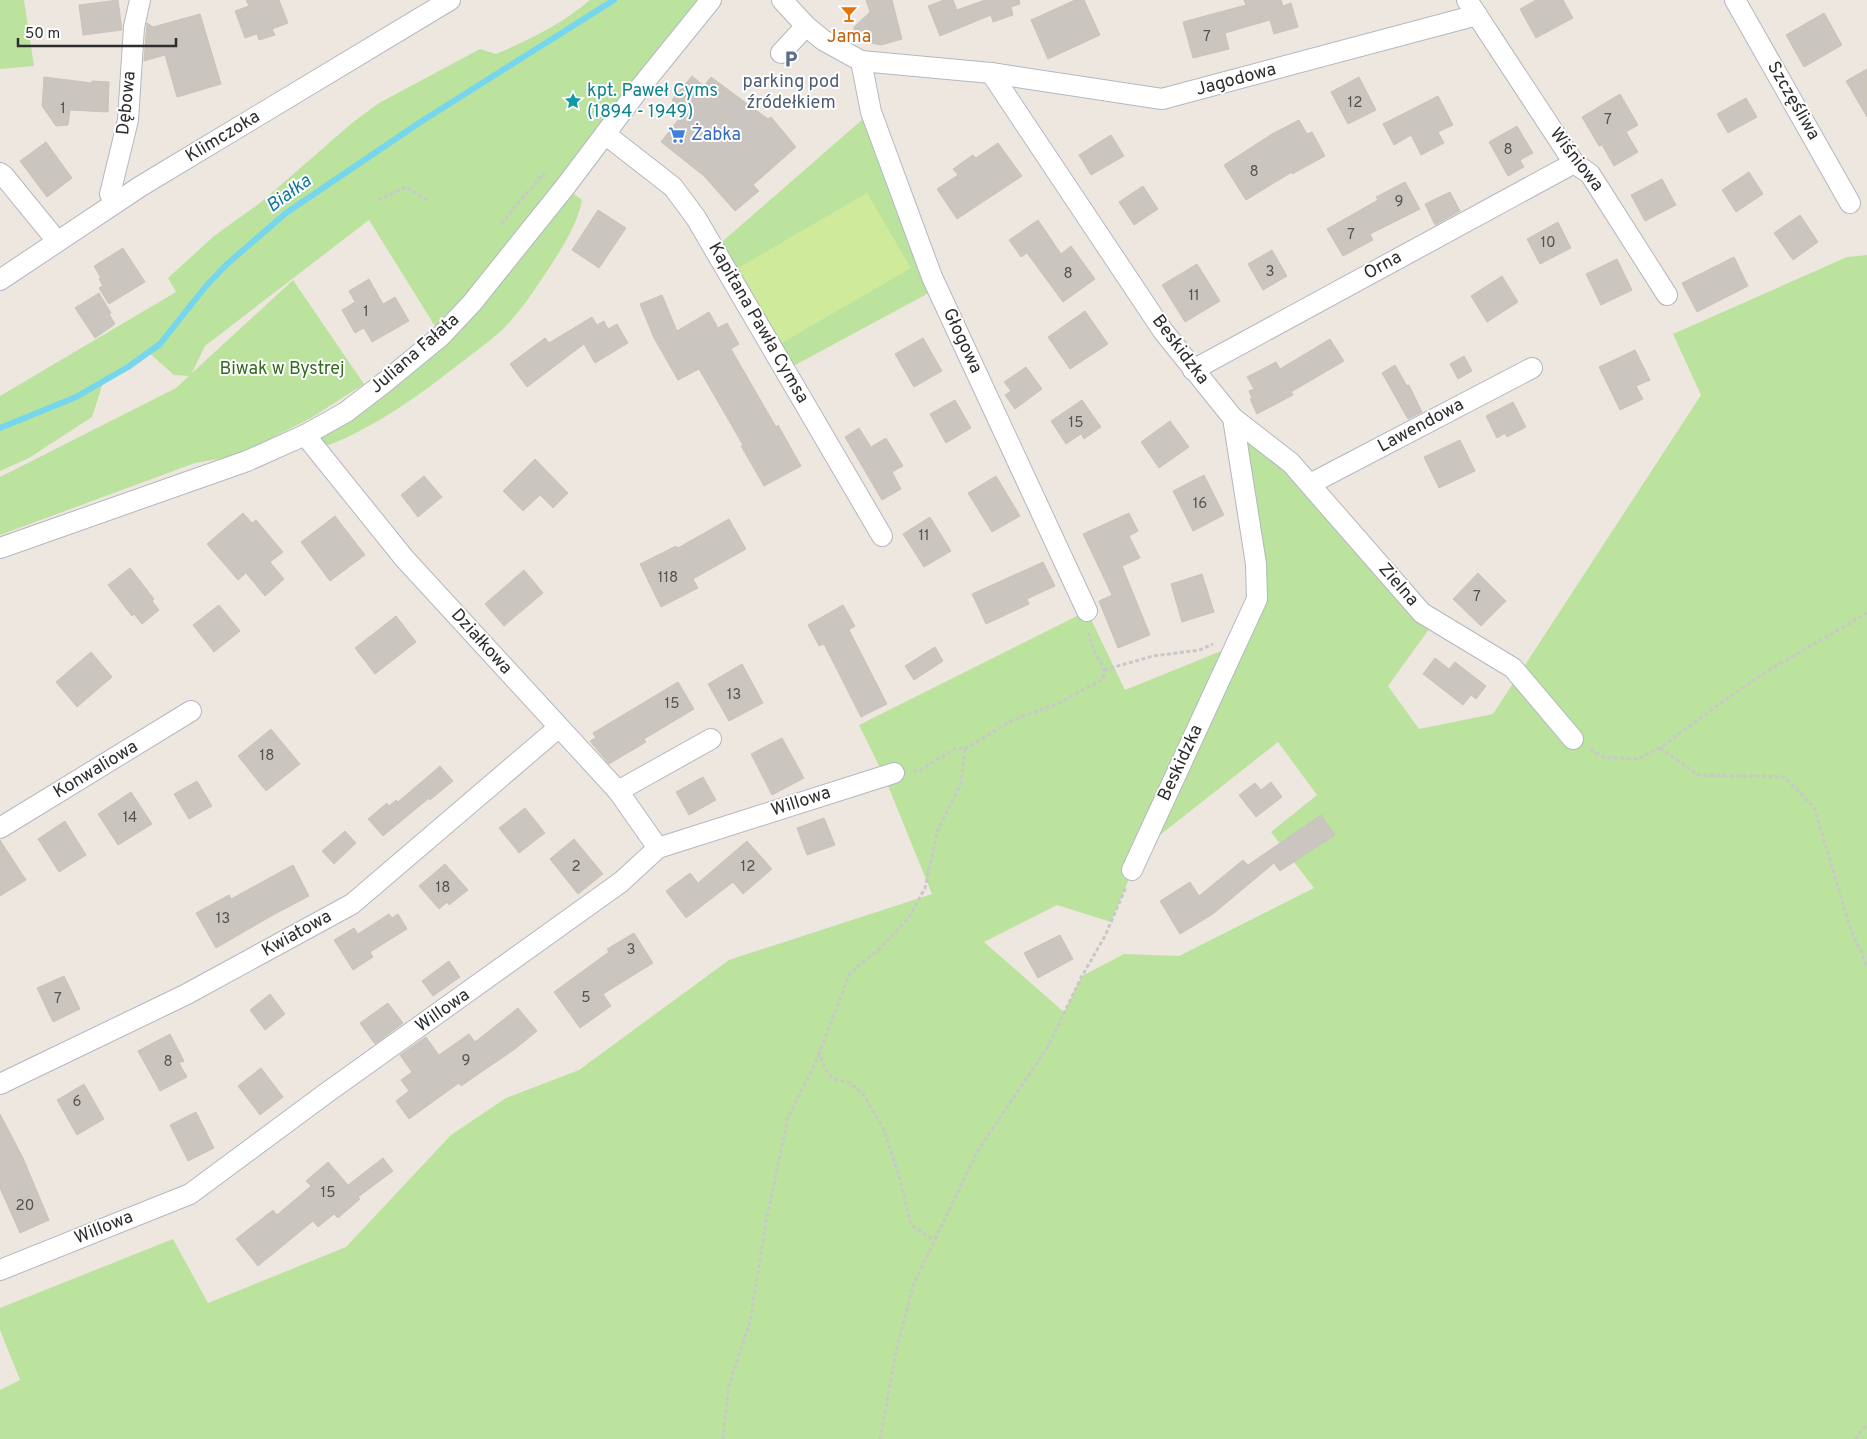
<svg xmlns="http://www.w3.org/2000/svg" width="1867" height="1439" font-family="Overpass,sans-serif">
	<rect width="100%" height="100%" fill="#eee7e0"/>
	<g fill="#bbe39e" fill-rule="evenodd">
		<path d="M0 0H24L34 66 0 69Z"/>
		<path d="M590 0H711L565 187 582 200C578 222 566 241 555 259 539 283 524 308 503 329 489 342 473 353 458 365 418 396 377 426 329 445L305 435 441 336 369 220 205 346 192 373 293 280 364 384 311 418 236 456 195 463 0 535V477L176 388 189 376 174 375 148 352 103 383 92 417 29 458 0 471V396L176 292 168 278 214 236 260 203 352 123 379 103 480 49 496 54C531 39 560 25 590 0Z"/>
		<path d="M871 112 938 288 786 370 715 248Z"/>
		<path d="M1867 255V1439H0V1390L20 1380 0 1330V1308L173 1239 208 1303 346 1247 451 1135 506 1098 579 1070 729 960 932 894 884 776 859 725 1087 611 1125 690 1236 645 1257 599 1233 418 1435 621 1388 686 1419 729 1493 714 1701 395 1673 334 1847 257ZM1278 742 1317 795 1271 832 1314 888 1179 956 1124 954 1082 976 1064 1012 984 942 1057 905 1111 922 1141 850Z"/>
	</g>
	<path fill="#ceea9a" d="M867 193 911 268 782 343 738 268Z"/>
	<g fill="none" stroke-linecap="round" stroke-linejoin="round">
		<path stroke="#76d6ed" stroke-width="6" d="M0 428 76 397 128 367 160 344 206 286 226 265 286 213 422 121 614 0"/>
	</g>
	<g fill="#cac5be" stroke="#cac3b9">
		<path d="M118 0 122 30 83 35 79 5Z"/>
		<path d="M246 0H279L288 23 272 29 275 35 259 40 257 34 245 38 235 11 249 6Z"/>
		<path d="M866 0H892L902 39 881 45 855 40 854 27 870 12Z"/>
		<path d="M944 0H953L957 10 985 0H1019L1020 4 1011 7 1013 15 993 22 991 15 940 36 928 6Z"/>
		<path d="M1075 0H1084L1100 35 1048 59 1031 20Z"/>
		<path d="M1244 0H1281L1283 6 1291 3 1298 27 1274 34 1270 20 1225 33 1229 49 1193 58 1183 22 1246 5Z"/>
		<path d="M1536 0H1563L1573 18 1536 38 1520 9Z"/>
		<path d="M1824 13 1842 45 1804 67 1786 35Z"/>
		<path d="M200 14 221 84 177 97 165 55 144 61 147 23 153 27Z"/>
		<path d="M1867 69V117L1846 81Z"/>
		<path d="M692 76 704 86 711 77 768 119 771 117 796 147 753 185 759 191 735 211 704 176 661 142 685 111 672 100Z"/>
		<path d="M44 77 92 83V81L109 82 108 112 70 110 68 125 56 126 42 106Z"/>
		<path d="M1359 77 1376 110 1348 124 1331 92Z"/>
		<path d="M1620 94 1638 125 1626 132 1638 152 1614 166 1602 145 1599 146 1582 117Z"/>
		<path d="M1438 96 1453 125 1438 132 1444 143 1421 155 1411 135 1394 145 1383 124Z"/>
		<path d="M1746 98 1757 117 1728 133 1717 114Z"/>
		<path d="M1299 120 1307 134 1312 132 1325 156 1292 174V172L1246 200 1224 165 1272 134Z"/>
		<path d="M1517 126 1533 153 1520 160 1524 167 1508 176 1489 142Z"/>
		<path d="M1111 135 1124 156 1091 175 1079 155Z"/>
		<path d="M46 142 72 178 47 197 20 161Z"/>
		<path d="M998 143 1022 176 957 219 937 189 958 175 953 169 973 155 976 158Z"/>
		<path d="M1749 172 1763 194 1736 212 1722 190Z"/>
		<path d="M1662 179 1676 205 1645 221 1631 195Z"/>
		<path d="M1405 182 1420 209 1370 234 1373 240 1343 256 1327 229 1378 200 1376 197Z"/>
		<path d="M1143 186 1158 209 1134 225 1119 202Z"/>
		<path d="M1450 192 1460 211 1435 225 1425 204Z"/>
		<path d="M598 210 626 228 599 268 572 250Z"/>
		<path d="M1800 215 1818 242 1793 260 1774 233Z"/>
		<path d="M1038 220 1061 254 1071 246 1095 279 1063 302 1027 253 1021 257 1009 240Z"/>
		<path d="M1558 222 1571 248 1540 264 1527 239Z"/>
		<path d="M123 248 145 282 109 304 99 288 103 286 99 279 101 278 94 266Z"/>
		<path d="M1272 250 1287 276 1263 290 1248 264Z"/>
		<path d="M1734 257 1748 286 1697 312 1682 283Z"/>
		<path d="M1617 259 1632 290 1601 305 1586 274Z"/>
		<path d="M1197 264 1220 301 1185 322 1162 285Z"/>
		<path d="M1502 276 1518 302 1487 322 1471 296Z"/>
		<path d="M369 279 383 304 395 297 409 321 372 342 364 328 355 333 342 310 355 302 349 291Z"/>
		<path d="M99 293 111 313 109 314 115 324 95 338 75 308Z"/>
		<path d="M662 295 677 331 709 312 718 328 727 323 739 344 731 349 776 427 778 425 801 466 764 486 741 446 743 445 699 369 678 380 654 338 640 304Z"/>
		<path d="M1085 311 1108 344 1070 369 1048 337Z"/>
		<path d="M592 317 597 325 604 321 608 329 617 324 628 343 595 363 584 344 527 387 510 364 545 338 549 343Z"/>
		<path d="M923 338 942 371 914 387 895 354Z"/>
		<path d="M1330 339 1344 361 1291 392 1293 395 1257 414 1250 399 1252 398 1249 391 1254 389 1247 377 1276 362 1280 369Z"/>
		<path d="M1635 350 1650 380 1636 386 1643 399 1620 410 1599 367Z"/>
		<path d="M1464 356 1472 371 1458 379 1450 364Z"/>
		<path d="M1395 365 1407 386 1409 385 1422 412 1408 419 1382 373Z"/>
		<path d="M1026 367 1042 389 1015 409 1005 395 1011 391 1004 382Z"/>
		<path d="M955 400 971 428 946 443 930 414Z"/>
		<path d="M1082 400 1101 427 1084 439 1081 434 1066 444 1051 421Z"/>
		<path d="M1513 402 1526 427 1507 437 1505 433 1497 438 1486 416Z"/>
		<path d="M1170 421 1189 447 1159 468 1141 442Z"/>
		<path d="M859 428 871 447 886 438 903 466 892 472 901 489 882 500 845 437Z"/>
		<path d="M1460 440 1475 471 1439 488 1424 457Z"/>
		<path d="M535 459 568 493 553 508 540 495 523 511 503 491Z"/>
		<path d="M1204 475 1224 515 1193 531 1173 491Z"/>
		<path d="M424 476 442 497 418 517 401 495Z"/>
		<path d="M996 476 1020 516 992 532 968 493Z"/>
		<path d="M243 513 252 523 256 520 283 552 270 562 284 579 265 596 246 573 238 580 207 544Z"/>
		<path d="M1129 513 1138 531 1129 536 1140 558 1122 566 1150 635 1118 648 1099 601 1112 595 1083 534Z"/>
		<path d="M335 516 365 555 330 581 301 542Z"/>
		<path d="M930 517 951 551 924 567 903 534Z"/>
		<path d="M729 519 746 549 693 579 698 588 661 607 640 564 676 546 678 548Z"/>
		<path d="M1043 562 1055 586 1027 599 1029 604 986 624 972 594Z"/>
		<path d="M130 568 154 599 152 601 159 610 142 624 134 614 132 616 108 585Z"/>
		<path d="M524 570 543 593 504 626 485 604Z"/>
		<path d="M1478 573 1506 601 1481 626 1453 599Z"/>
		<path d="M1202 574 1214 612 1182 622 1171 584Z"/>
		<path d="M219 605 240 631 214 652 193 625Z"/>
		<path d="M843 605 855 626 849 630 887 704 861 717 824 644 819 646 808 625Z"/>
		<path d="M396 616 416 642 375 674 355 648Z"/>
		<path d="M935 647 943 661 914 680 905 666Z"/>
		<path d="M91 652 112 677 77 707 56 682Z"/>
		<path d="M1435 658 1449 669 1455 662 1486 686 1476 699 1471 695 1463 705 1423 674Z"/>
		<path d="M742 664 763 703 729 721 708 684Z"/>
		<path d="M678 682 694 709 644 739 646 742 609 764 590 741 596 738 593 733Z"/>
		<path d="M271 729 300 764 266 791 238 756Z"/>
		<path d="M782 738 804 778 772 795 751 754Z"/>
		<path d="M440 766 453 781 430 800 429 798 383 836 368 819 387 803 389 806 396 800 398 802Z"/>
		<path d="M703 777 716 800 689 815 676 792Z"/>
		<path d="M197 781 212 806 189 819 174 794Z"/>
		<path d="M1271 782 1282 797 1256 817 1239 795 1255 783 1261 790Z"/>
		<path d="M131 792 152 824 118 845 98 814Z"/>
		<path d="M525 808 545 833 519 853 499 828Z"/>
		<path d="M1321 815 1335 835 1280 871 1274 863 1213 914 1180 934 1160 901 1190 882 1199 896 1243 860 1248 865Z"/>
		<path d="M824 818 835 845 807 855 797 828Z"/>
		<path d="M65 821 86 855 59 872 38 839Z"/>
		<path d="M345 831 356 843 334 864 322 851Z"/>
		<path d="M574 839 603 874 578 894 550 859Z"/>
		<path d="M0 840 26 880 0 896Z"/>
		<path d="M747 841 772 869 743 894 733 882 686 918 666 891 690 873 698 883Z"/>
		<path d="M445 864 468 890 449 905 447 902 439 909 419 886Z"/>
		<path d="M293 865 309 896 273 915 216 948 196 913 229 895 231 899Z"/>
		<path d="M389 914 392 918 398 914 407 929 370 952 373 957 353 970 334 940 354 928 358 934Z"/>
		<path d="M634 933 653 963 603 994 611 1006 580 1028 554 992 609 952 607 949Z"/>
		<path d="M1060 935 1073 959 1038 978 1024 953Z"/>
		<path d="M449 961 460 977 433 996 422 981Z"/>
		<path d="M64 976 80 1009 53 1022 37 988Z"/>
		<path d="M270 994 285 1014 265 1030 250 1010Z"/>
		<path d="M388 1003 403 1023 375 1044 360 1023Z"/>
		<path d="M518 1008 537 1031 515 1049 461 1086 459 1083 409 1119 396 1101 409 1091 401 1080 412 1072 400 1055 426 1037 439 1055 469 1034 475 1042Z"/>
		<path d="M170 1034 184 1061 179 1063 187 1077 160 1091 138 1051Z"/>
		<path d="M261 1068 283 1097 260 1115 238 1086Z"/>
		<path d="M84 1084 104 1119 77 1135 57 1100Z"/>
		<path d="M196 1112 214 1148 188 1161 170 1125Z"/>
		<path d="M0 1114 23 1158 49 1220 20 1233 0 1188Z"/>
		<path d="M383 1158 393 1171 358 1197 360 1199 338 1218 334 1214 318 1227 313 1221 258 1266 236 1239 273 1210 277 1215 311 1186 306 1181 328 1162 348 1185Z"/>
	</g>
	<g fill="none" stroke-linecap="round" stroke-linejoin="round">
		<g stroke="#b3b7c0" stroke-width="22">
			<g id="minor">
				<path d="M782 0 806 26 823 40 861 61 991 73 1163 331 1233 418 1256 564 1257 599 1132 870"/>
				<path d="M1467 0 1574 163 1590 174 1667 295"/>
				<path d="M1735 0 1850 203"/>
				<path d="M781 53 806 26"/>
				<path d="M861 61 871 112 932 277 1087 611"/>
				<path d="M991 73 1162 99 1477 15"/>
				<path d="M605 134 673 187 696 218 882 536"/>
				<path d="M0 173 4 176 57 241"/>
				<path d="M115 203 110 194 128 120 134 27 140 0"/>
				<path d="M0 280 141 186 450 0"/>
				<path d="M1193 370 1574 163"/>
				<path d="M1233 418 1291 463 1422 613 1513 668 1573 739"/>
				<path d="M305 435 404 558 618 791 658 848"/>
				<path d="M1310 484 1532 368"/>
				<path d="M0 548 247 461 305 435 346 412 385 382 441 336 472 303 565 187 639 89 711 0"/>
				<path d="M618 791 711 739"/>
				<path d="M0 828 191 711"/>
				<path d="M0 1084 185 995 352 904 558 728"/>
				<path d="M0 1270 190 1194 325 1094 621 882 658 848 894 773"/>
			</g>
		</g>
		<g stroke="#c8c8c8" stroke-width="3" stroke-dasharray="4 2.5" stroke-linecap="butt">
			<path d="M378 200 406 187 429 201"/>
			<path d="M501 224 543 174 546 179"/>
			<path d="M1104 670 1153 656 1200 650 1213 644"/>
			<path d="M1660 748 1698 775 1784 777 1814 807 1850 927 1867 966"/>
			<path d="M965 749 1013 720 1059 703 1103 679 1104 670 1093 648 1088 631"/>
			<path d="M1590 749 1604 757 1637 759 1660 748 1714 708 1764 673 1867 613"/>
			<path d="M913 771 920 770 956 748 965 749 961 783 938 829 925 888 908 919 878 950 850 973 819 1054 828 1073 834 1079 850 1083 863 1094 884 1130 900 1179 911 1225 934 1240"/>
			<path d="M723 1439 729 1385 750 1322 766 1221 788 1118 819 1055"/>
			<path d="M880 1439 897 1347 914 1283 977 1152 1047 1048 1082 976 1105 936 1126 887"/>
			<path d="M1855 1439 1867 1424"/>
		</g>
		<use href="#minor" stroke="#fff" stroke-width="20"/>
	</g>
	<defs>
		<g id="bar-bare" transform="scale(1.35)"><path d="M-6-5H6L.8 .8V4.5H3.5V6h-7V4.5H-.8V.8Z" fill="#e8710a" stroke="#fff" stroke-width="2.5" paint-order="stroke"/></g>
		<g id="parking-bare" transform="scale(1.35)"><path d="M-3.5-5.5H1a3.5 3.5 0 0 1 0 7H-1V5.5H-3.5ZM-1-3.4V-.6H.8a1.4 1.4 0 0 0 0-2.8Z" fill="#5c6f8a" stroke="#fff" stroke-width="2.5" paint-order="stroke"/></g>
		<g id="sight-bare" transform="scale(1.35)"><path d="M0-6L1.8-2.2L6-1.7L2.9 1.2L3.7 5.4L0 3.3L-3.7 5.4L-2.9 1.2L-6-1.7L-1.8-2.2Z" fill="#0f9aa8" stroke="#fff" stroke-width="2.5" paint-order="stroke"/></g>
		<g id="supermarket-bare" transform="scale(1.35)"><path d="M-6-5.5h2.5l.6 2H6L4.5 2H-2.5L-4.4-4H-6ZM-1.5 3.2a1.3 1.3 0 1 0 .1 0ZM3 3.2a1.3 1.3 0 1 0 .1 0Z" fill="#3f7fe0" stroke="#fff" stroke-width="2.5" paint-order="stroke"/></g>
	</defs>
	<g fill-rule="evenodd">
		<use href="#bar-bare" x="849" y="14"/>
		<use href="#parking-bare" x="791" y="59"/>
		<use href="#sight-bare" x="573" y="101"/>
		<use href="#supermarket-bare" x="677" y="135"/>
	</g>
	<g text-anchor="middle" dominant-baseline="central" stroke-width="4" stroke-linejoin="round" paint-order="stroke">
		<g font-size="15" fill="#545351">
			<text x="1207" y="37">7</text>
			<text x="1355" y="103">12</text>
			<text x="63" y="109">1</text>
			<text x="1608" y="120">7</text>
			<text x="1508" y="150">8</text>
			<text x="1254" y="172">8</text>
			<text x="1399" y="202">9</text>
			<text x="1351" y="235">7</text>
			<text x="1548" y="243">10</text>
			<text x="1270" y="272">3</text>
			<text x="1068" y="274">8</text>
			<text x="1194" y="296">11</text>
			<text x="366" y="312">1</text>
			<text x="1076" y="423">15</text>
			<text x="1200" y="504">16</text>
			<text x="924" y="536">11</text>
			<text x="668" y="578">118</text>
			<text x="1477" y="597">7</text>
			<text x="734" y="695">13</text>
			<text x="672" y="704">15</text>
			<text x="267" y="756">18</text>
			<text x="130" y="818">14</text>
			<text x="576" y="867">2</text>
			<text x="748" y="867">12</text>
			<text x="443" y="888">18</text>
			<text x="223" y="919">13</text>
			<text x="631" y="950">3</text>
			<text x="586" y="998">5</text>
			<text x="58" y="999">7</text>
			<text x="466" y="1061">9</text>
			<text x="168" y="1062">8</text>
			<text x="77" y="1102">6</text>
			<text x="328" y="1193">15</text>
			<text x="25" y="1206">20</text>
		</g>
		<g font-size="18" fill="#c56008" stroke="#fff">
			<text x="849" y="37">Jama</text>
		</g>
		<g font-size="18" fill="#2d2d2d" stroke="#fff">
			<text transform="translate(1236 80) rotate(-15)">Jagodowa</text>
			<text transform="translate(1793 101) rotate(60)">Szczęśliwa</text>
			<text transform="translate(127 103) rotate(-84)">Dębowa</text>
			<text transform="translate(223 137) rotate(-31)">Klimczoka</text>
			<text transform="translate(1576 160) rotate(52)">Wiśniowa</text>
			<text transform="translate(1383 266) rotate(-29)">Orna</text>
			<text transform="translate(758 323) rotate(60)">Kapitana Pawła Cymsa</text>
			<text transform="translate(962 341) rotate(65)">Głogowa</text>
			<text transform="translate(1180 350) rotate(53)">Beskidzka</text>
			<text transform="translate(415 354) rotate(-41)">Juliana Fałata</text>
			<text transform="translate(1421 426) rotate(-28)">Lawendowa</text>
			<text transform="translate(1398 585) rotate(49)">Zielna</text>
			<text transform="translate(481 642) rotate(48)">Działkowa</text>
			<text transform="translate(1181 763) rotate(-65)">Beskidzka</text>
			<text transform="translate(96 770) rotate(-31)">Konwaliowa</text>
			<text transform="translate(801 802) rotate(-18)">Willowa</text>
			<text transform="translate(297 934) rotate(-29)">Kwiatowa</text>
			<text transform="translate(443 1011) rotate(-35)">Willowa</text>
			<text transform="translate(104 1228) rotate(-22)">Willowa</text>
		</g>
		<g font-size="18" fill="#4e5e75" stroke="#fff">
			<text x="791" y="82">parking pod<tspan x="791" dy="21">źródełkiem</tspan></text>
		</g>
		<g font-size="18" fill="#0d838f" stroke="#fff" text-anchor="start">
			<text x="587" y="91">kpt. Paweł Cyms<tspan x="587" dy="21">(1894 - 1949)</tspan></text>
		</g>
		<g font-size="18" fill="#366cbe" stroke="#fff" text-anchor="start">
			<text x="691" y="135">Żabka</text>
		</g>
		<g font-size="18" fill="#336a1d" stroke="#fff">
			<text x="282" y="369">Biwak w Bystrej</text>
		</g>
		<g font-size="19" font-style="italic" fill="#10789e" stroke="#fff">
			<text transform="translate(289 194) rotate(-36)">Białka</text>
		</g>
	</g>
	<path d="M18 38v8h158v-8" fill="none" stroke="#2d2d2d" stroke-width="2.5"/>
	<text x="25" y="38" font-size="15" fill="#2d2d2d" stroke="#ffffff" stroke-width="4" paint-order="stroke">50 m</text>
</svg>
